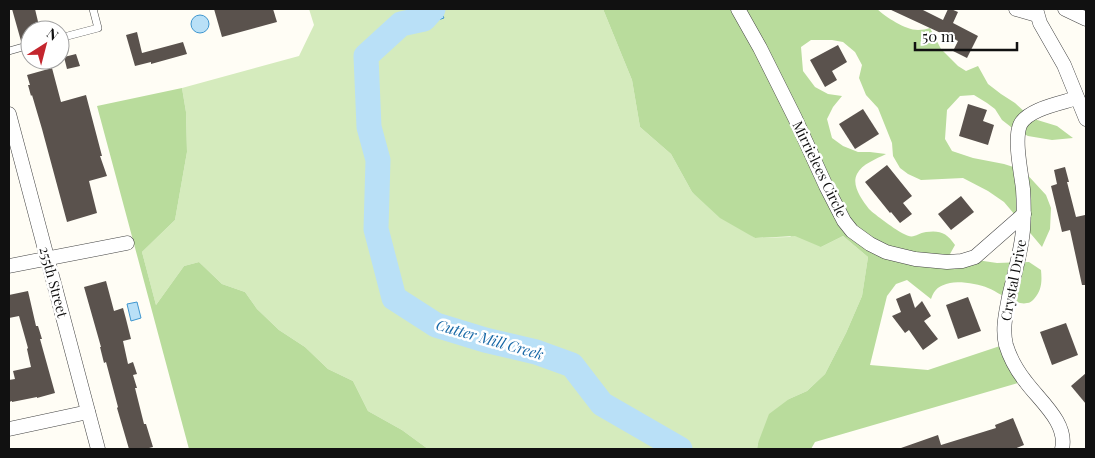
<svg xmlns="http://www.w3.org/2000/svg" width="1095" height="458" font-family="'Playfair Display',serif">
	<rect width="100%" height="100%" fill="#fffdf5"/>
	<path fill="#d5ebbd" d="M309 9H422L419 15 399 21 368 55 417 27 444 18 439 9H603L632 80 640 127 671 154 692 192 755 238 790 237 823 211 821 247 843 236 868 257 862 296 846 333 825 374 807 391 789 399 758 443 757 449H428L402 430 368 411 353 381 328 369 305 347 279 330 257 309 245 292 222 284 199 262 184 266 156 305 142 252 175 220 187 152 186 112 182 88 299 56 314 25Z"/>
	<g fill="#b9dc9c">
		<path d="M603 9H877C886 17 905 30 918 30 922 30 927 29 930 28L941 49 958 66 966 71 978 66 988 84 1001 94 1015 103 1026 113 1034 119 1057 126 1073 138 1052 140 1028 136 1011 127 1002 120 995 109 987 103 974 95 960 96 947 110 945 139 952 151 973 158 1004 164 1023 170 1046 195 1051 208 1050 229 1042 247 1004 202 988 191 963 178 921 180 908 174 900 168 893 156 892 143 878 108 866 95 859 78 862 65 855 52 843 42 832 40H811L801 47 803 71 815 87 828 94 842 96 833 107 827 119 832 138 843 146 858 152H870L886 154C876 159 862 164 857 174 851 185 862 200 869 209 874 214 897 231 904 234 914 240 917 233 926 232 940 230 947 233 955 245L950 254 963 258 997 263 1029 262 1041 270C1042 281 1042 290 1034 299 1032 301 1030 303 1027 303 1017 306 998 292 988 288 979 284 960 281 950 283 939 286 935 288 931 299L907 280 896 284 887 296 870 365 928 370 1006 344 1025 381 815 442 811 449H757L758 443 769 414 789 399 807 391 825 374 846 333 862 296 868 257 843 236 821 247 795 236 755 238 720 218 692 192 671 154 640 127 632 80Z"/>
		<path d="M182 88 186 112 187 152 175 220 142 252 156 305 184 266 199 262 222 284 245 292 257 309 279 330 305 347 328 369 353 381 368 411 402 430 428 449H189L97 106Z"/>
	</g>
	<g fill="#b9e0f7" stroke="#3f96cf">
		<path d="M422 9H439L444 18 417 27 366 56 399 21 419 15Z"/>
		<circle cx="200" cy="24" r="9"/>
		<path d="M137 302 141 318 131 321 127 304Z"/>
	</g>
	<g fill="none" stroke-linecap="round" stroke-linejoin="round">
		<path stroke="#b9e0f7" stroke-width="25" d="M433 9 424 19 401 24 366 56 369 127 378 160 376 229 394 298 436 325 485 340 536 352 572 365 602 404 680 449"/>
	</g>
	<g fill="#5a524d">
		<path d="M12 9H35L40 30H30V39L21 41Z"/>
		<path d="M214 9H273L277 22 222 37Z"/>
		<path d="M889 9H921L943 20 948 9H951L958 12 953 23 978 36 967 58 953 51 958 41Z"/>
		<path d="M137 32 142 53 183 42 187 54 151 64V62L135 66 126 35Z"/>
		<path d="M838 45 847 62 832 71 837 80 825 87 810 60Z"/>
		<path d="M76 54 80 66 67 69 64 57Z"/>
		<path d="M52 68 61 102 86 95 102 156H100L107 176 89 181 97 213 67 222 42 129 32 95 31 96 28 85H30L27 75Z"/>
		<path d="M968 104 987 110 983 121 994 125 988 145 959 136Z"/>
		<path d="M863 109 879 134 855 149 839 124Z"/>
		<path d="M887 165 912 196 903 203 912 214 900 223 891 212 890 213 865 182Z"/>
		<path d="M1065 167 1069 182H1067L1076 217 1085 215 1086 223V285H1082L1070 230 1062 232 1051 186 1057 184 1054 170Z"/>
		<path d="M961 196 974 212 951 230 938 214Z"/>
		<path d="M106 281 114 311 123 308 126 319 131 339 123 341 128 364 133 362 137 374 133 375 137 388H135L144 424H146L153 447 145 449H129L117 408 118 407 106 362 104 363 100 347H101L84 287Z"/>
		<path d="M28 291 36 326H38L42 339H40L55 393 37 398V397L12 402V401L9 402V380L15 379 13 371 31 367 27 349 28 348 19 316 9 318V295Z"/>
		<path d="M910 293 915 308 922 301 931 316 924 321 938 339 923 350 909 330 905 333 892 316 901 312 896 299Z"/>
		<path d="M968 297 981 331 958 339 946 305Z"/>
		<path d="M1066 323 1078 355 1052 365 1040 332Z"/>
		<path d="M1086 373V404L1071 386Z"/>
		<path d="M1013 418 1024 445 1014 449H901V448L938 435 941 445 996 428 995 425Z"/>
	</g>
	<g fill="none" stroke-linecap="round" stroke-linejoin="round">
		<g stroke="#444" stroke-width="8">
			<g id="service">
				<path d="M60 38 98 28 93 9"/>
				<path d="M9 51 30 45"/>
			</g>
		</g>
		<g stroke="#444" stroke-width="15">
			<g id="minor">
				<path d="M738 9 760 48 795 118 826 186 844 221 852 231 870 244 886 252 915 259 947 262 962 261 975 257 1024 214"/>
				<path d="M1016 9 1037 15"/>
				<path d="M1036 9 1040 23 1064 65 1086 119"/>
				<path d="M1065 9 1086 19"/>
				<path d="M9 114 98 449"/>
				<path d="M9 266 127 243"/>
				<path d="M9 429 88 412"/>
				<path d="M1062 449C1068 423 1040 401 1026 382 1018 372 1010 358 1006 345 1002 329 1006 313 1009 297 1014 275 1021 253 1023 230 1024 216 1024 203 1023 189 1021 172 1014 140 1020 125 1027 109 1062 103 1077 98"/>
			</g>
		</g>
		<use href="#service" stroke="#fff" stroke-width="7"/>
		<use href="#minor" stroke="#fff" stroke-width="14"/>
	</g>
	<g text-anchor="middle" dominant-baseline="central" stroke-width="5" stroke-linejoin="round" paint-order="stroke">
		<g font-size="14" fill="#111" stroke="#fff">
			<text transform="translate(820 169) rotate(64)">Mirrielees Circle</text>
			<text transform="translate(1013 280) rotate(-79)">Crystal Drive</text>
			<text transform="translate(54 282) rotate(75)">255th Street</text>
		</g>
		<g font-size="15" font-style="italic" fill="#1768a6" stroke="#fff">
			<text transform="translate(490 339) rotate(16)">Cutter Mill Creek</text>
		</g>
	</g>
	<rect width="1095" height="458" fill="none" stroke="#111111" stroke-width="20"/>
	<g transform="translate(45 45) rotate(36)"><circle r="24" fill="#ffffff" stroke="#a0a0a0"/>
	<path d="M0-4L9 19L0 12L-9 19Z" fill="#c4262e"/>
	<text y="-8" font-size="14" font-weight="bold" text-anchor="middle" fill="#111111">N</text>
	</g>
	<path d="M915 42v8h102v-8" fill="none" stroke="#111111" stroke-width="2.5"/>
	<text x="922" y="42" font-size="15" fill="#111111" stroke="#ffffff" stroke-width="4" paint-order="stroke">50 m</text>
</svg>
